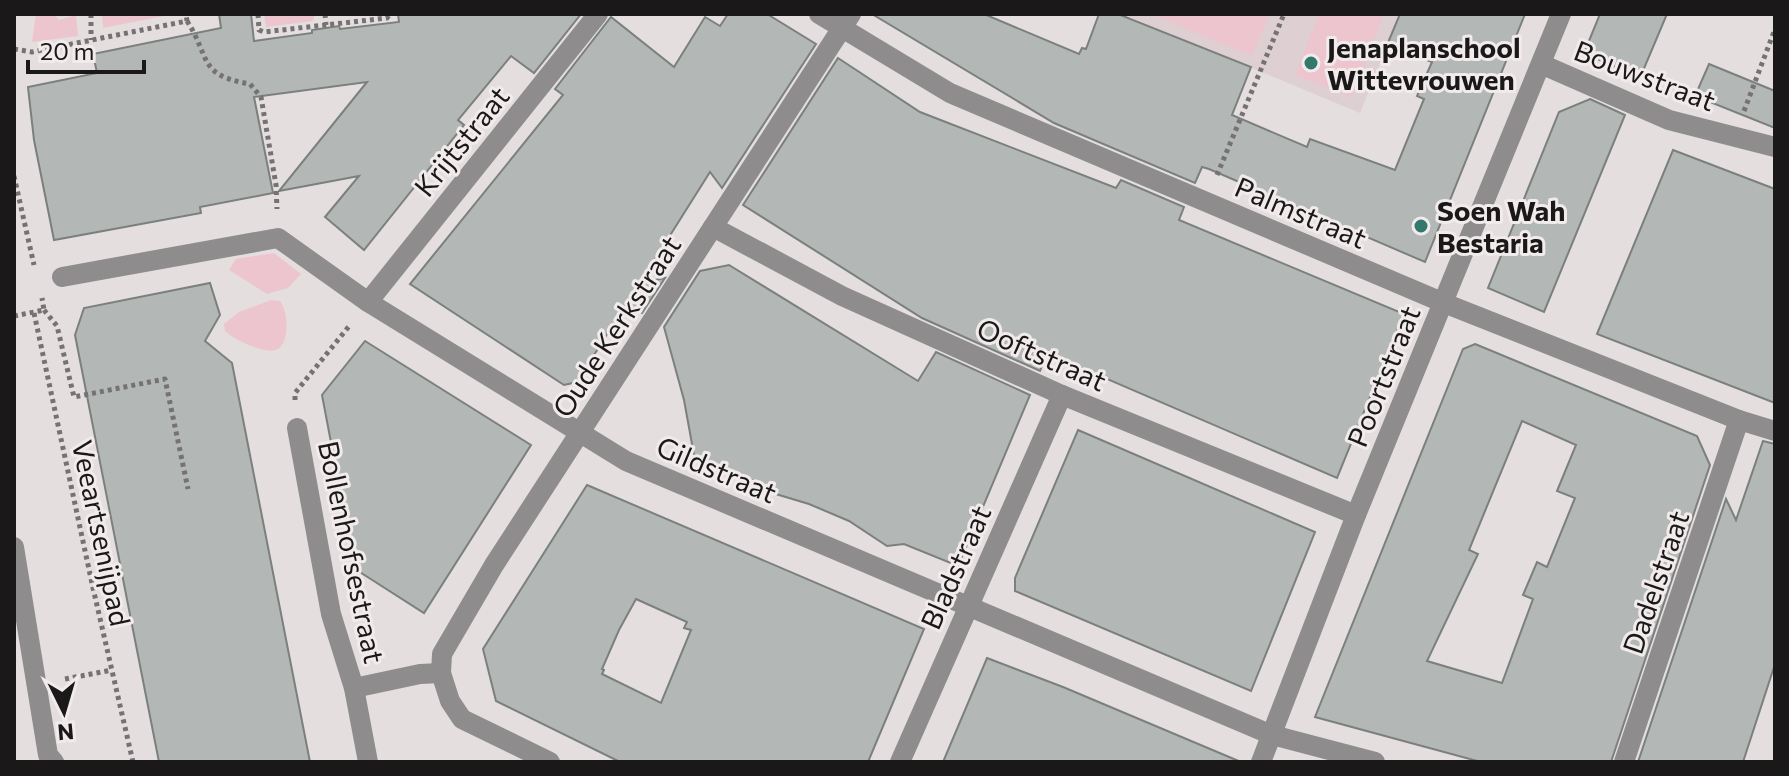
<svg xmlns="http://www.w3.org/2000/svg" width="1789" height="776" font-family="Commissioner,sans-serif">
	<rect width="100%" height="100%" fill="#e4dedf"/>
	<path fill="#ddcfd2" d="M1123 14H1400L1360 113Z"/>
	<g fill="#edc5cf">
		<path d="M36 14H54L59 20 76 15 78 36 32 42Z"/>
		<path d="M102 14H174L103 28Z"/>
		<path d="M264 14H315L313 21 266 27Z"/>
		<path d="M1151 14H1270L1252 56Z"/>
		<path d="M1319 14H1384L1351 97 1295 75Z"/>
		<path d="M274 253 301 274 288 288 267 294 229 270 236 259Z"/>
		<path d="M271 300 280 301C288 311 290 341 278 349 267 356 233 339 225 331L224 324 239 312Z"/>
	</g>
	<g fill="#b3b8b7" stroke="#7b807f" stroke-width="2" fill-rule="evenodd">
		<path d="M219 14H251L254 41 312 33V30L339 26 340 29 399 22 398 14H581L534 73 511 56 458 120 464 125 364 250 325 217 359 176 279 191 367 82 254 97 273 193 200 207 201 213 54 240 34 140 28 87 97 73 93 54 221 28Z"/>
		<path d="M728 14H767L816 44 722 188 710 172 640 283 665 278 642 313 626 304 577 382 564 385 410 284 563 95 555 89 611 17 674 67 705 17 720 26Z"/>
		<path d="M872 14H984L1079 54 1082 48 1086 49 1099 14H1118L1251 67 1232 115 1307 147 1310 139 1395 170 1424 99 1417 96 1432 62 1387 45 1400 14H1525L1425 262 1209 169 1202 167 1195 183 1054 123Z"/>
		<path d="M1600 14H1667L1640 78 1584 53Z"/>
		<path d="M838 58 920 112 1116 188 1121 180 1184 207 1179 220 1404 314 1337 478 1047 353 1040 371 922 318 743 205Z"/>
		<path d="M1709 64 1775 91V128L1695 96Z"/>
		<path d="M1590 99 1625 115 1544 312 1488 288 1559 112Z"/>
		<path d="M1673 150 1775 189V403L1597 334Z"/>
		<path d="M729 265 918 381 936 352 1030 395 958 566 904 544 887 546 849 521 809 504 759 489 761 484 694 455 684 400 664 327 700 271Z"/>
		<path d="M210 283 220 315 205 341 232 363 310 762H159L75 335 84 308Z"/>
		<path d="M365 341 531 445 424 613 355 569 322 395Z"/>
		<path d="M1475 344 1697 436 1710 465 1611 762H1481L1315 717 1463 349ZM1522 421 1576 445 1557 491 1575 498 1547 567 1537 562 1523 595 1533 599 1502 683 1427 661 1478 554 1469 550Z"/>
		<path d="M1078 430 1315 532 1251 691 1015 591V578Z"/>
		<path d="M1763 441 1775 444V664L1743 762H1638L1726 499 1736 520Z"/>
		<path d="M587 485 924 629 868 762H620L496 701 483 649ZM636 599 687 622 684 628 691 630 661 703 602 674 604 670 602 669 619 630Z"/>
		<path d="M987 658 1063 687 1241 762H943Z"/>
	</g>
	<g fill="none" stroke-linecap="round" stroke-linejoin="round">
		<g stroke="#767273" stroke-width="5" stroke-dasharray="4 4" stroke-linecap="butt">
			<path d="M91 14V40"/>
			<path d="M258 14 259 30 264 32 387 18 390 14"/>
			<path d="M325 14 326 25"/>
			<path d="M187 21C211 58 197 75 250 84L261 97 276 185 277 209"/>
			<path d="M14 49 32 52 187 21 186 14"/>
			<path d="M1744 111 1775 29"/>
			<path d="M1217 175 1284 14"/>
			<path d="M14 176 34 265"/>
			<path d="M44 310 57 326 74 397 165 379 188 489"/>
			<path d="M34 313 93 588 133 762"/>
			<path d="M14 316 44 310 42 298"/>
			<path d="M295 400V393L350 325"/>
			<path d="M65 679 112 670"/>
		</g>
		<g stroke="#8e8c8c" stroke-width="20">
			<path d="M819 14 950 93 1444 303 1739 420 1775 431"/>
			<path d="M1541 64 1669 120 1775 147"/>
			<path d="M713 227 842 296 1062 395 1356 515"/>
			<path d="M62 277 278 238 368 302 626 461 1272 735 1375 762"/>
			<path d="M368 302 598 14"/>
			<path d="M297 428 331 614 354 688 368 762"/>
			<path d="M14 547 48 755 54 762"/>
			<path d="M354 688 420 674 441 673"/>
			<path d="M550 762 462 719 450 701 441 673 442 654 494 565 851 14"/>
			<path d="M900 762 1062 395"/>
			<path d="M1261 762 1356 515 1561 14"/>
			<path d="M1624 762 1739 420"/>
		</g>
	</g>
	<g fill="#33786d" stroke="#f1ebec" stroke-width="3">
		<circle cx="1311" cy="63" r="8"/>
		<circle cx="1421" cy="226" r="8"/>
	</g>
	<g text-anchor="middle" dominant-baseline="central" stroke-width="6" stroke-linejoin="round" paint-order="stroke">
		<g font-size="28" font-weight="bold" fill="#1a1818" stroke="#f1ebec" text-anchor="start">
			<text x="1327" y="47">Jenaplanschool<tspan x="1327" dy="32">Wittevrouwen</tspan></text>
			<text x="1437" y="210">Soen Wah<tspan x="1437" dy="32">Bestaria</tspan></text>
		</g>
		<g font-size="28" fill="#1a1818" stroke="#f1ebec">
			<text transform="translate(1645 75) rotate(21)">Bouwstraat</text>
			<text transform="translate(461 141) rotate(-51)">Krijtstraat</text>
			<text transform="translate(1301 212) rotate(23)">Palmstraat</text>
			<text transform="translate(616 326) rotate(-57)">Oude Kerkstraat</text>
			<text transform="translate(1042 354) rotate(24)">Ooftstraat</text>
			<text transform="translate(1383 376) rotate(-68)">Poortstraat</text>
			<text transform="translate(717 469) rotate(23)">Gildstraat</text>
			<text transform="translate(102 533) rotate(78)">Veeartsenijpad</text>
			<text transform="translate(352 552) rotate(78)">Bollenhofsestraat</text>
			<text transform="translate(955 567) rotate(-66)">Bladstraat</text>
			<text transform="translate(1655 582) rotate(-71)">Dadelstraat</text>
		</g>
	</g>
	<rect width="1789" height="776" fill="none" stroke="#1a1818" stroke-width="32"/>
	<g transform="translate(64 712) rotate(175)" stroke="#f1ebec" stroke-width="6" paint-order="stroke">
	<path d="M0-6L14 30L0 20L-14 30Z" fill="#1a1818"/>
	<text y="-12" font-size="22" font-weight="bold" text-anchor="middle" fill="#1a1818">N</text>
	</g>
	<path d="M28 60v12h116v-12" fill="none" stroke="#1a1818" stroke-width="4"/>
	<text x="40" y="60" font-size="24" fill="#1a1818" stroke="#f1ebec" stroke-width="6" paint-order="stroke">20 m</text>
</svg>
